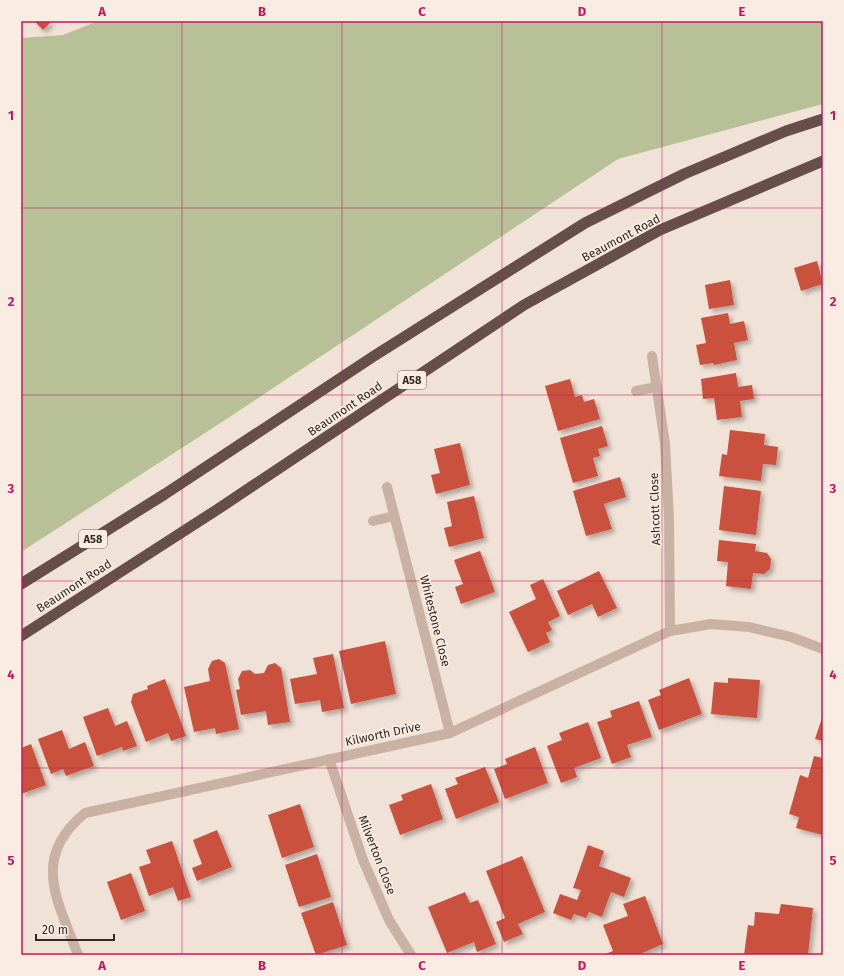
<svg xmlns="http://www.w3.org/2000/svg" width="844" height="976" font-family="'Fira Sans',sans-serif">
	<defs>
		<filter id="shadow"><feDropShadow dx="3.5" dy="3.5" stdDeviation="2" flood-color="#0004"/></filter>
	</defs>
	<rect width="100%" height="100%" fill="#f1e2d7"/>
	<path fill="#b7c097" d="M98 21H823V104L618 159 222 422 21 552V38L63 35Z"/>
	<g fill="#c9513d" filter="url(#shadow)">
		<path d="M34 21H52L43 30Z"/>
		<path d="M817 261 823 284 801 291 794 268Z"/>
		<path d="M730 280 734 305 709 309 705 285Z"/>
		<path d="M728 313 730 324 744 321 748 340 734 343 737 360 714 365 713 363 700 365 696 345 706 343 701 318Z"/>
		<path d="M736 373 738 387 752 385 754 399 740 401 742 417 717 420 714 398 703 399 701 379Z"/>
		<path d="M570 379 575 397 582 395 584 402 594 399 600 419 558 431 545 386Z"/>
		<path d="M602 426 608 446 598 449 600 456 593 458 598 476 573 483 560 438Z"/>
		<path d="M730 430 765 434 764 445 778 447 776 465 763 464 761 481 719 476 722 454 727 455Z"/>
		<path d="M460 443 470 485 436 494 431 475 440 473 434 449Z"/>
		<path d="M620 477 626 497 604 504 612 529 586 536 573 491Z"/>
		<path d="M724 486 761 491 756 535 719 530Z"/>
		<path d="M474 496 484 538 449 547 444 528 452 526 447 502Z"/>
		<path d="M719 540 756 544 755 551 767 553 771 559 770 569 764 574 753 573 751 589 726 586 728 562 717 561Z"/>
		<path d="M480 551 495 592 461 604 455 587 463 584 454 560Z"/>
		<path d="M599 571 617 608 598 617 592 604 568 615 557 591Z"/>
		<path d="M543 579 560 616 548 622 552 630 546 633 550 642 528 652 509 612 536 599 530 585Z"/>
		<path d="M385 641 396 694 351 704 339 651Z"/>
		<path d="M333 654 344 708 322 712 320 700 295 704 290 679 317 674 313 658Z"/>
		<path d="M219 659 225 663 239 729 216 734 215 728 194 732 184 687 210 681 208 669 212 661Z"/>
		<path d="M275 663 281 668 290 722 268 725 266 711 241 715 236 690 240 689 238 679 242 671 250 670 255 674 264 673 268 665Z"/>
		<path d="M689 678 702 714 659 730 648 700 661 695 659 690Z"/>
		<path d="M728 678 760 680 757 718 711 714 714 682 728 683Z"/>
		<path d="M165 679 186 736 171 741 168 733 146 742 131 702 133 694 148 689 147 686Z"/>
		<path d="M639 701 652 737 627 745 631 757 612 764 597 722 612 717 610 711Z"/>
		<path d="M108 708 115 726 127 721 137 746 123 751 122 747 97 756 83 717Z"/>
		<path d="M823 715V741L815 739Z"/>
		<path d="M588 722 601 758 574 768 577 777 561 783 547 746 562 740 559 733Z"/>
		<path d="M62 730 69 749 85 742 94 766 66 776 63 769 51 774 38 739Z"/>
		<path d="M31 744 46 785 21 794V748Z"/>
		<path d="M535 747 548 783 505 799 494 769 507 764 505 759Z"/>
		<path d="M814 756 823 758V835L796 828 799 817 789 814 800 775 808 778Z"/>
		<path d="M485 767 499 802 456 819 445 789 458 784 455 778Z"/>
		<path d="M431 784 443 819 400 835 389 805 403 800 401 795Z"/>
		<path d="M300 804 314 847 282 858 268 815Z"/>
		<path d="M217 830 232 867 197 881 192 868 202 864 193 840Z"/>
		<path d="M172 841 191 897 178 901 173 887 149 896 139 867 151 863 146 850Z"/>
		<path d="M588 845 604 851 599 866 631 878 624 897 611 892 602 917 589 912 586 918 574 914 571 920 553 913 560 894 577 900 581 890 573 888Z"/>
		<path d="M317 854 331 897 299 907 285 865Z"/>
		<path d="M522 856 545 912 518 924 523 934 504 942 496 922 505 918 486 871Z"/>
		<path d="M131 873 145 911 121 920 107 882Z"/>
		<path d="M465 892 470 903 478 900 496 944 477 952 474 942 447 953 428 907Z"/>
		<path d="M645 896 663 944 638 955H603L613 951 603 925 628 916 623 904Z"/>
		<path d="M333 902 347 945 316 955 301 913Z"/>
		<path d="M781 904 813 908 808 955H744L748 925 754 926 755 912 779 914Z"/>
	</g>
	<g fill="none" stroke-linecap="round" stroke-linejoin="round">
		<g stroke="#c9b1a3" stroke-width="10">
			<path d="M652 356 665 444 669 518 670 631"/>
			<path d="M636 391 656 387"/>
			<path d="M387 487 450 733"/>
			<path d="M373 521 394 516"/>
			<path d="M329 759 363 860 389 920 411 955"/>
			<path d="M78 955C58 901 30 858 85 813L450 733 670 631 711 624 749 627 791 637 823 649"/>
		</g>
		<g stroke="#664f49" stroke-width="11">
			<path d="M21 584 165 494 374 356 585 223 684 174 786 131 823 119"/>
			<path d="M21 636 215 511 524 305 660 230 823 161"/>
		</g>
	</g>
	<path fill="none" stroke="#c2185b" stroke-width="1" stroke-opacity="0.55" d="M182 21V955M342 21V955M502 21V955M662 21V955M21 208H823M21 395H823M21 581H823M21 768H823"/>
	<g text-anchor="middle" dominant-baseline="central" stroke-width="3.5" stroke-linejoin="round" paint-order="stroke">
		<g fill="#f9ede3" stroke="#6f635e" stroke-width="1">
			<rect x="398" y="371" width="28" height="18" rx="3"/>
			<rect x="79" y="530" width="28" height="18" rx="3"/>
		</g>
		<g font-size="11" font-weight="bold" fill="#342825">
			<text x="412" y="380">A58</text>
			<text x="93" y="539">A58</text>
		</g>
		<g font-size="12" fill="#342825" stroke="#f9ede3">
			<text transform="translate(621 238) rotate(-28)">Beaumont Road</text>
			<text transform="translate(345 409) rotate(-34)">Beaumont Road</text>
			<text transform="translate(655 509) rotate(-92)">Ashcott Close</text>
			<text transform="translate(74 586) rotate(-33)">Beaumont Road</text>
			<text transform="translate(435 621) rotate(76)">Whitestone Close</text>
			<text transform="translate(383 734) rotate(-12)">Kilworth Drive</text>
			<text transform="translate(377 855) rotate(69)">Milverton Close</text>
		</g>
	</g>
	<rect width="844" height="976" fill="none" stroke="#f9ede3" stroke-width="44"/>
	<path d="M36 934v6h78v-6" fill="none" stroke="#342825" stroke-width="2"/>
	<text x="42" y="934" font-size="12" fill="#342825" stroke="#f9ede3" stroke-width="3" paint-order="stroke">20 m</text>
	<rect x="22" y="22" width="800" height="932" fill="none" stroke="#c2185b" stroke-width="1.5"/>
	<g font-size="13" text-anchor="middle" font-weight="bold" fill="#c2185b">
		<text x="102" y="16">A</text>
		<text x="262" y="16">B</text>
		<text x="422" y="16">C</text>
		<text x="582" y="16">D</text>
		<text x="742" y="16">E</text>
		<text x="11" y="120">1</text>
		<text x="833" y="120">1</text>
		<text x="11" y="306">2</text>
		<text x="833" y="306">2</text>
		<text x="11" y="493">3</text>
		<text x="833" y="493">3</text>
		<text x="11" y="679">4</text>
		<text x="833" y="679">4</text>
		<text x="11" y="865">5</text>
		<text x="833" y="865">5</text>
		<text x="102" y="970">A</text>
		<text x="262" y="970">B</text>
		<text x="422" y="970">C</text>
		<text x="582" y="970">D</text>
		<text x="742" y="970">E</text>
	</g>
</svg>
